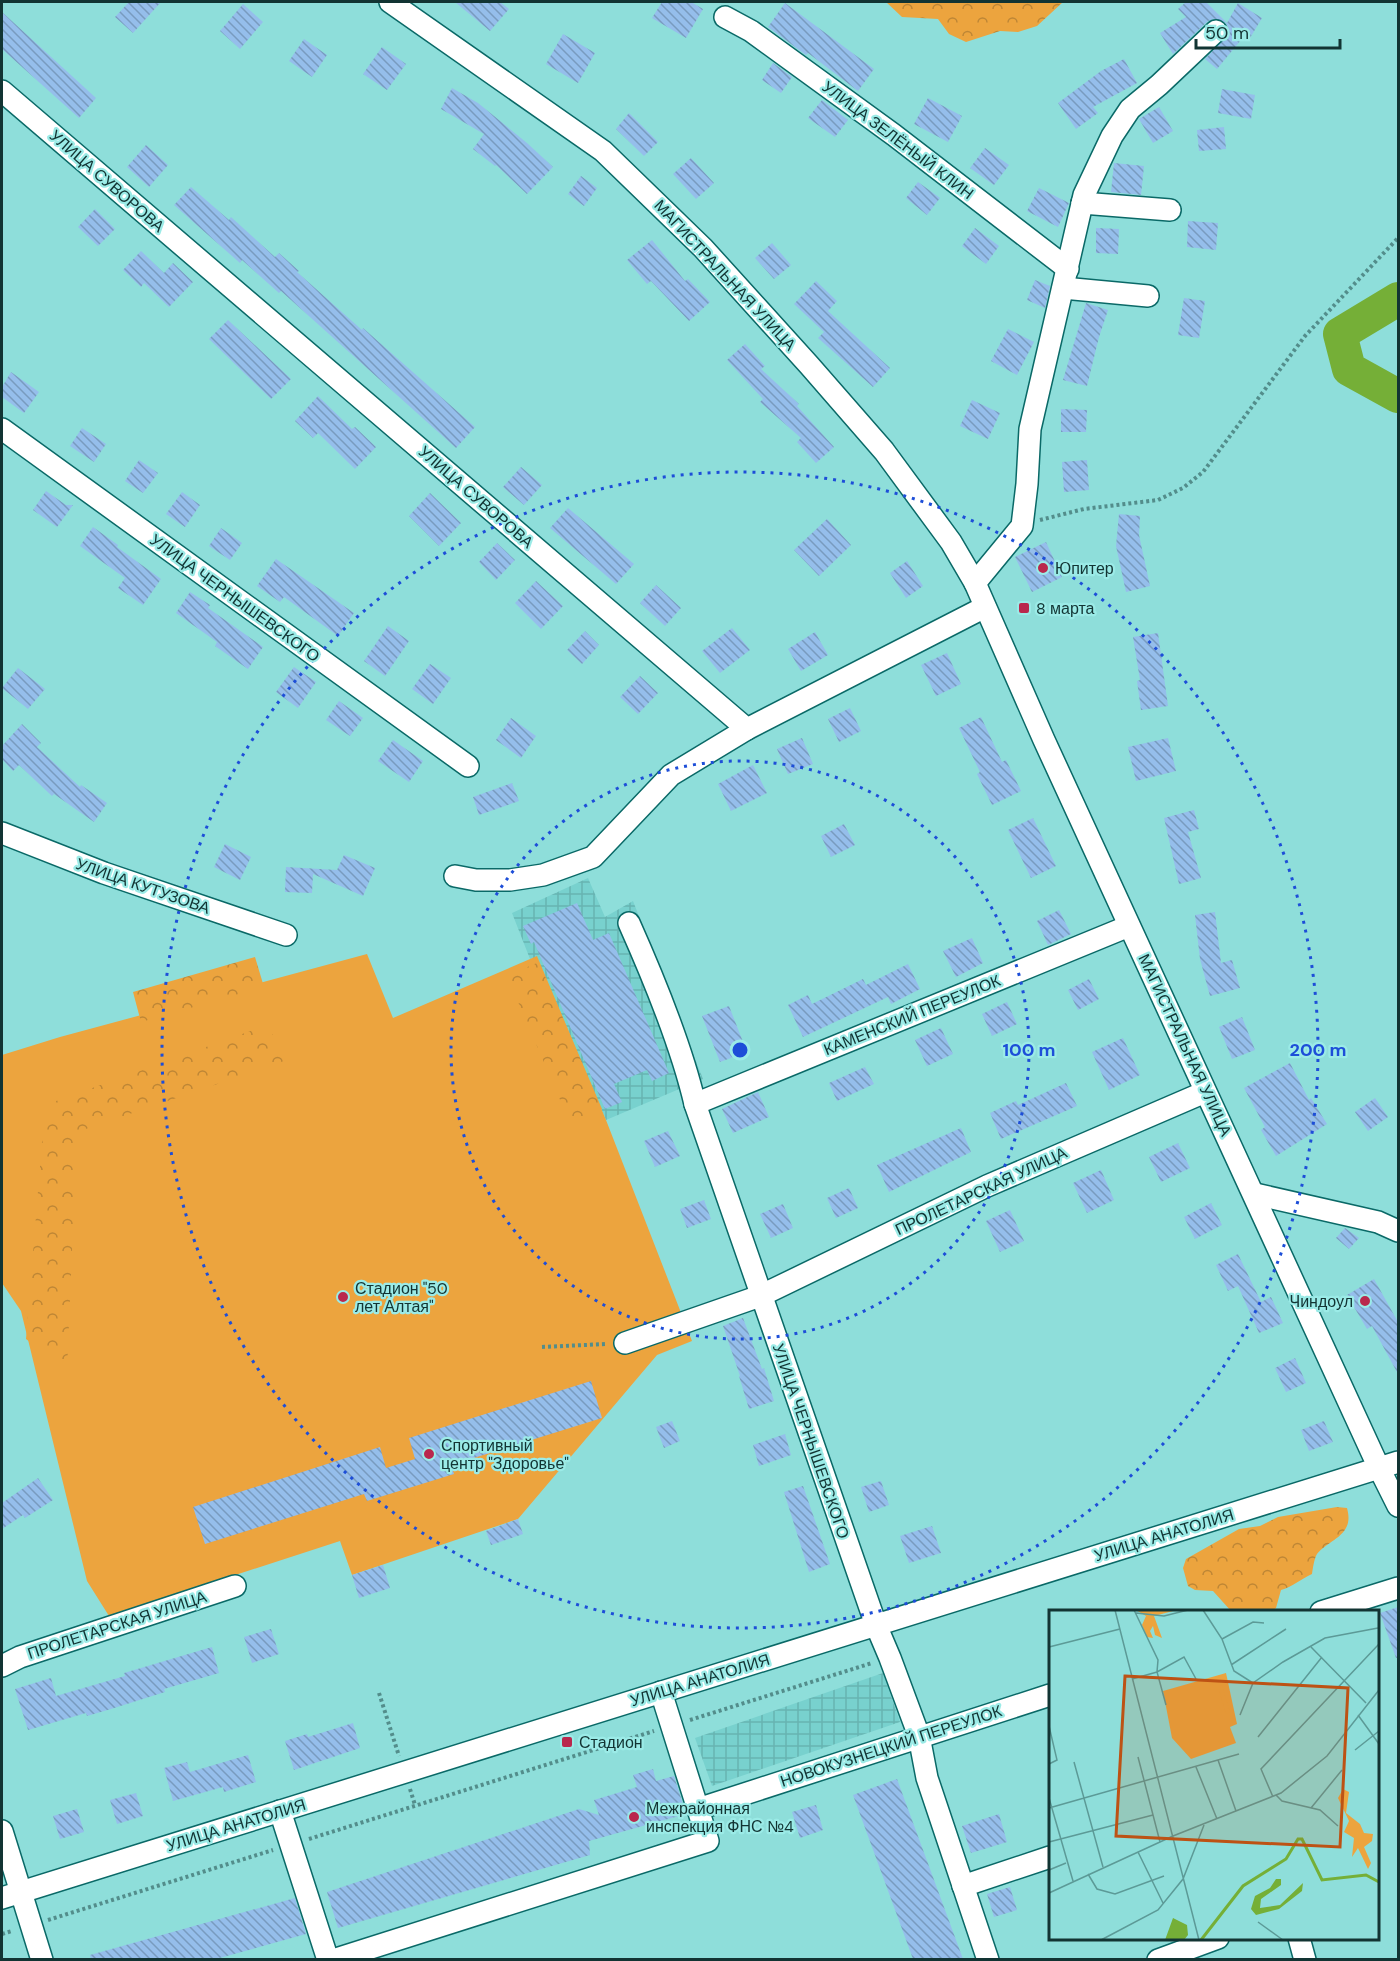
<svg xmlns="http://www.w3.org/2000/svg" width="1400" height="1961" font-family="'DM Sans',sans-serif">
	<defs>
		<pattern id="industrial-grid" width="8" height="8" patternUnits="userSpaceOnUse" patternTransform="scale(1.5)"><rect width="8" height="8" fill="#78d1ce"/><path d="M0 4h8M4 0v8" fill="none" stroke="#67b4b1"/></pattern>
		<pattern id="forest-crowns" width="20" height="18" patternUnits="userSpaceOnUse" patternTransform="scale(1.5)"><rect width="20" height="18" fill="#eca43e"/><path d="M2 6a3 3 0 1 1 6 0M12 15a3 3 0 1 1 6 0" fill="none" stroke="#be8635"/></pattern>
		<pattern id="building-back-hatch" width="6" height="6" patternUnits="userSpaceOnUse" patternTransform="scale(1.5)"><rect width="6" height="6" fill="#95beeb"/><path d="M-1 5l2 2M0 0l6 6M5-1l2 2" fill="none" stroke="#789bbf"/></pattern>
	</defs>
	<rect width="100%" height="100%" fill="#8ededa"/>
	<g fill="url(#industrial-grid)">
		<path d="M588 878 605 917 633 901 703 1079 606 1120 537 957 530 959 512 913Z"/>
		<path d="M883 1673 900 1722 712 1786 695 1738Z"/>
	</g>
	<path fill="#eca43e" d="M367 954 393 1018 537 956 606 1120 692 1341 657 1355 518 1519 352 1575 340 1541 109 1616 87 1581 21 1311 2 1283V1055L60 1037Z"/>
	<g fill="url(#forest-crowns)">
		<path d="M886 2H1063L1037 26 1018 32 1000 31 966 42 949 34 938 19 902 17Z"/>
		<path d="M255 957 264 987 141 1022 133 992Z"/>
		<path d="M539 962 602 1109 570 1123 507 976Z"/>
		<path d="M267 1025 287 1060 77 1132 67 1371 26 1339 45 1105Z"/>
		<path d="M1337 1507 1347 1508C1355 1536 1329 1539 1317 1554 1314 1559 1313 1568 1312 1574 1301 1579 1292 1587 1281 1590L1276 1608 1272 1611H1231L1213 1591 1195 1590 1188 1586 1183 1568 1186 1559 1239 1529 1260 1526 1278 1517Z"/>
	</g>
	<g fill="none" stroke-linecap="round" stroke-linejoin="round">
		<path stroke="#75af37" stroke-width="34" d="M1398 299 1340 334 1349 369 1398 396"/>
	</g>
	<g fill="url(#building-back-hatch)">
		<path d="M129 2H161L133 33 115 17Z"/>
		<path d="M455 2H500L509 9 490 31Z"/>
		<path d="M662 2H691L703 9 686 38 652 18Z"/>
		<path d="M1186 2H1206L1227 23 1238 3 1262 18 1250 38 1245 35 1217 69 1205 59 1228 35V27L1225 22 1214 19 1208 21 1173 54 1160 33 1186 17 1178 9Z"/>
		<path d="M785 3 874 69 858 91 808 53 806 55 768 27Z"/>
		<path d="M243 4 263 22 240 49 220 31Z"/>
		<path d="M2 12 96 98 79 118 2 49Z"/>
		<path d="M563 34 595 53 578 83 546 64Z"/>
		<path d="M304 39 327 55 312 77 289 61Z"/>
		<path d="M382 47 406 64 387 90 363 74Z"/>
		<path d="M1124 59 1137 83 1093 107 1098 113 1076 129 1058 103 1101 71Z"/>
		<path d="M773 63 792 77 781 93 762 80Z"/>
		<path d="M452 88 478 103 527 143 553 167 527 194 496 165 495 166 473 149 484 134 441 109Z"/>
		<path d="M1222 89 1255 95 1251 119 1218 113Z"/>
		<path d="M928 98 962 116 948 142 914 124Z"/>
		<path d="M822 100 848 120 835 137 808 118Z"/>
		<path d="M1159 107 1173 131 1153 143 1139 119Z"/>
		<path d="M629 113 658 142 644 156 616 129Z"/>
		<path d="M1224 127 1226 149 1199 151 1197 130Z"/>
		<path d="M146 145 168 165 149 187 127 167Z"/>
		<path d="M985 148 1009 165 994 185 970 168Z"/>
		<path d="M691 158 714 183 696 199 673 174Z"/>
		<path d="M1114 163 1144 166 1141 195 1111 192Z"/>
		<path d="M581 176 597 188 584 206 568 194Z"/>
		<path d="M918 182 940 198 927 215 906 198Z"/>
		<path d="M191 187 229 220 231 217 275 257 279 253 299 271 297 272 362 330 363 328 475 427 456 448 281 291 279 293 242 260 240 263 174 205Z"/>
		<path d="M1039 188 1069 203 1058 227 1027 211Z"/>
		<path d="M95 209 115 229 98 246 78 227Z"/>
		<path d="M1188 221 1218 223 1216 250 1187 247Z"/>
		<path d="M975 228 999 246 986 264 962 246Z"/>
		<path d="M1096 228 1119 229 1118 254 1096 253Z"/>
		<path d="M652 240 685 281 688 279 710 302 689 321 651 281 647 284 627 260Z"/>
		<path d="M772 243 791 265 774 279 755 258Z"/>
		<path d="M141 251 164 273 173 263 193 282 169 307 144 283 141 287 123 270Z"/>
		<path d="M1035 280 1050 286 1045 308 1027 300Z"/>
		<path d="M816 281 837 301 828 311 890 368 873 387 818 338 824 332 794 304Z"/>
		<path d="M1184 298 1205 301 1199 338 1178 335Z"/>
		<path d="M1086 303 1108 310 1099 337 1087 386 1063 380Z"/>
		<path d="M228 320 291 379 271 399 209 339Z"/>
		<path d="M1008 329 1034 342 1017 375 991 361Z"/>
		<path d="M745 344 765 366 761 369 799 404 797 406 834 447 816 463 797 442 801 438 760 402 763 399 727 360Z"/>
		<path d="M11 372 39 392 24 413 2 397V387Z"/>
		<path d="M318 396 352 429 355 427 376 447 355 469 318 433 313 438 295 421Z"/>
		<path d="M972 400 1000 413 988 439 960 426Z"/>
		<path d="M1061 409 1087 410 1086 432H1061Z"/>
		<path d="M82 428 106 444 94 462 70 446Z"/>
		<path d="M139 460 158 473 143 493 125 481Z"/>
		<path d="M1087 460 1089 490 1064 492 1062 462Z"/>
		<path d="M521 467 542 485 524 505 503 487Z"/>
		<path d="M46 491 66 505H73L57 527 33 510Z"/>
		<path d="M182 492 200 505 185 527 166 514Z"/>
		<path d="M430 493 461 523 439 546 409 516Z"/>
		<path d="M568 508 634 564 616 584 550 528Z"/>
		<path d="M1119 514 1140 516 1139 535 1150 586 1126 592 1116 546Z"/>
		<path d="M827 519 851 545 819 576 794 550Z"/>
		<path d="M93 527 118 545 117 547 161 579 143 605 118 588 125 578 80 546Z"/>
		<path d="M221 528 242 543 230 560 209 546Z"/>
		<path d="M1046 542 1062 577 1032 592 1015 557Z"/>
		<path d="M497 543 515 560 496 580 479 562Z"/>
		<path d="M276 559 354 613 338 636 284 597 280 602 257 586Z"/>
		<path d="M907 561 923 586 906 598 890 573Z"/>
		<path d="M536 581 563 606 541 629 515 603Z"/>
		<path d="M656 585 681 608 665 626 640 603Z"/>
		<path d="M190 592 210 605 208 608 263 647 248 669 215 646 217 642 176 613Z"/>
		<path d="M388 626 409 641 385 676 364 661Z"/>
		<path d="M732 628 750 650 720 673 702 651Z"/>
		<path d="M585 631 599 645 582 664 567 650Z"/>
		<path d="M815 632 828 655 801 671 788 649Z"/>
		<path d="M1158 633 1168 706 1141 710 1137 681 1140 680 1133 637Z"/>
		<path d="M947 653 961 684 936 696 921 665Z"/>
		<path d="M430 664 451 678 433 704 412 689Z"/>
		<path d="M294 667 316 682 298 708 276 692Z"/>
		<path d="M18 668 45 689 28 709 2 688Z"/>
		<path d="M640 676 658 693 638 714 620 697Z"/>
		<path d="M339 701 363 718 350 736 326 720Z"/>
		<path d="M850 708 861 731 839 742 828 719Z"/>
		<path d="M981 717 1002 762 1006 760 1021 791 992 805 977 774 980 772 959 728Z"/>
		<path d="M511 718 536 736 521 758 496 740Z"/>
		<path d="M22 724 41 743 37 747 80 787 81 785 107 803 94 822 54 794 52 796 19 765 13 771 2 759V746Z"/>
		<path d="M802 738 813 764 788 774 777 749Z"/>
		<path d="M1168 738 1176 771 1136 781 1128 747Z"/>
		<path d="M393 740 423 761 409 782 378 761Z"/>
		<path d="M753 765 767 793 731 811 718 784Z"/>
		<path d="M512 783 519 801 479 815 473 797Z"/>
		<path d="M1194 810 1199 829 1188 832 1201 878 1179 884 1164 818Z"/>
		<path d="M1033 818 1056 866 1031 878 1008 830Z"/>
		<path d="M844 824 855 845 831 857 821 836Z"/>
		<path d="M225 844 251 857 240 880 214 867Z"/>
		<path d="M344 855 375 868 363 896 313 874 312 893 285 892 286 867 337 870Z"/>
		<path d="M577 903 593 940 609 933 669 1073 652 1081 647 1070 614 1084 622 1102 605 1109 534 942 531 944 523 926Z"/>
		<path d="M1059 910 1071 934 1048 945 1037 921Z"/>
		<path d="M1215 912 1221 963 1232 960 1240 988 1210 996 1200 959 1195 915Z"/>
		<path d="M972 938 983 963 956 977 943 951Z"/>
		<path d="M908 964 920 989 891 1004 888 997 803 1037 788 1005 808 995 812 1004 863 979 866 985Z"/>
		<path d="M1089 979 1099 999 1078 1010 1068 990Z"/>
		<path d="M1007 1002 1017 1024 992 1036 982 1014Z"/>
		<path d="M729 1006 747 1052 720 1062 702 1016Z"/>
		<path d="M1242 1017 1255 1050 1232 1059 1219 1027Z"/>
		<path d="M941 1028 953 1054 927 1066 915 1040Z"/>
		<path d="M1123 1038 1140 1075 1109 1090 1092 1052Z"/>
		<path d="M1290 1063 1309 1100 1311 1098 1327 1124 1276 1156 1261 1130 1265 1127 1244 1088Z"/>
		<path d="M865 1067 874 1084 837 1101 829 1083Z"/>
		<path d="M1066 1083 1077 1106 1001 1139 990 1113 1016 1101 1018 1105Z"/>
		<path d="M758 1092 769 1117 733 1133 722 1109Z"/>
		<path d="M1375 1098 1388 1117 1368 1131 1355 1112Z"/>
		<path d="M961 1128 971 1152 889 1192 877 1165Z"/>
		<path d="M668 1131 680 1156 655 1167 644 1141Z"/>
		<path d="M1178 1143 1190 1168 1161 1182 1149 1157Z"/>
		<path d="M1101 1170 1114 1200 1087 1213 1073 1183Z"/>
		<path d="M849 1188 858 1208 836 1218 827 1198Z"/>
		<path d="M704 1200 711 1219 687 1228 680 1209Z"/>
		<path d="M1211 1203 1222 1225 1195 1239 1184 1217Z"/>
		<path d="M783 1204 793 1228 771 1238 760 1214Z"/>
		<path d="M1010 1210 1024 1241 1000 1252 986 1221Z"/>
		<path d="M1345 1228 1359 1238 1349 1249 1336 1238Z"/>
		<path d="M1238 1254 1261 1302 1271 1297 1283 1323 1259 1333 1238 1286 1228 1291 1216 1265Z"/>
		<path d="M1374 1279 1398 1322V1374L1372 1326 1367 1329 1347 1295Z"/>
		<path d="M743 1318 762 1369 764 1368 774 1401 749 1409 739 1376H740L723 1326Z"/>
		<path d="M1295 1358 1306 1383 1286 1392 1275 1368Z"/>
		<path d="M591 1381 602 1418 451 1465 454 1474 367 1501 364 1494 205 1544 193 1507 380 1447 386 1468 415 1459 409 1438Z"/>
		<path d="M672 1421 680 1441 664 1448 656 1427Z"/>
		<path d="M1324 1421 1333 1442 1309 1451 1301 1430Z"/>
		<path d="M785 1434 791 1455 759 1466 753 1445Z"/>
		<path d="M38 1478 53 1500 25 1518 23 1515 2 1529V1503Z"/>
		<path d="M881 1481 889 1505 869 1512 861 1487Z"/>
		<path d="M803 1486 830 1564 809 1572 784 1492Z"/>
		<path d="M518 1519 523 1534 491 1545 486 1531Z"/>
		<path d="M932 1526 941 1553 909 1563 900 1536Z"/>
		<path d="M383 1565 390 1588 359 1598 352 1575Z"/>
		<path d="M1398 1607V1658H1396L1380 1613Z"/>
		<path d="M271 1629 279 1654 252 1663 244 1637Z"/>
		<path d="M212 1647 219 1673 164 1689 165 1692 111 1709 87 1716 86 1713 28 1730 15 1689 51 1678 56 1696 125 1676 124 1673Z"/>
		<path d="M353 1723 360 1748 294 1770 285 1741 307 1734 308 1737Z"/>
		<path d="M248 1755 256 1782 224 1792 223 1787 173 1801 164 1768 187 1762 190 1772Z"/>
		<path d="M653 1769 656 1781 674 1776 686 1814 589 1841 590 1855 338 1928 327 1892 579 1809 599 1815 594 1800 637 1787 633 1775Z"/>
		<path d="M897 1779 963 1959H913L853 1795Z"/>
		<path d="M136 1793 143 1816 117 1824 110 1800Z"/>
		<path d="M816 1805 823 1830 800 1838 792 1812Z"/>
		<path d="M77 1809 84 1832 60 1839 53 1816Z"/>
		<path d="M999 1814 1007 1842 971 1853 962 1826Z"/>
		<path d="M1010 1887 1017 1910 994 1917 987 1894Z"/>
		<path d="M295 1898 306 1934 216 1959H91L90 1955Z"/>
	</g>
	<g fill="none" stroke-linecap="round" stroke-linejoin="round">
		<g stroke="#0a6967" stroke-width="24">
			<g id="minor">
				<path d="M390 2 603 151 703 248 809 365 884 451 951 542 975 583 1044 740 1379 1468 1398 1506"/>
				<path d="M725 17 751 31 894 135 1068 269"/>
				<path d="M2 91 747 729 985 607"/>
				<path d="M1082 203 1170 210"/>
				<path d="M1063 288 1148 296"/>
				<path d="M2 429 468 766"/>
				<path d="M975 583 1022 526 1027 484 1030 429 1084 195 1112 136 1130 109 1159 85 1216 31"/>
				<path d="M2 833 104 873 286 935"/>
				<path d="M455 876 476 880H510L543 875 593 857 671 775 747 729"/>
				<path d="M629 923C654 979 681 1044 695 1104L876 1625 890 1658 919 1736 927 1778 988 1960"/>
				<path d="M695 1104 1129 926"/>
				<path d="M1255 1194 1378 1222 1398 1231"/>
				<path d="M625 1343 760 1296 987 1186 1205 1092"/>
				<path d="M1321 1612 1398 1588"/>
				<path d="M2 1666 20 1657 235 1586"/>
				<path d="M698 1809 1050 1695"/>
				<path d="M280 1811 328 1960"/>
				<path d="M2 1831 42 1960"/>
				<path d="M963 1886 1050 1857"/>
				<path d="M2 1898 1398 1462"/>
				<path d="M1299 1938 1305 1960"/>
				<path d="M333 1960 708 1841 661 1692"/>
				<path d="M1158 1960 1218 1938"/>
			</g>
		</g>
		<g stroke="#538d8b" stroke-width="4" stroke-dasharray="3 3" stroke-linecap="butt">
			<path d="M1040 520 1084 509 1158 500 1183 488 1203 472 1305 336 1398 238"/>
			<path d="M542 1347 606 1344"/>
			<path d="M379 1693 399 1756"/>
			<path d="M690 1720 872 1663"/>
			<path d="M410 1789 415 1805"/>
			<path d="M309 1839 654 1731"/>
			<path d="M48 1920 273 1850"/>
			<path d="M2 1934 12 1931"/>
		</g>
		<use href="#minor" stroke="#fff" stroke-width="21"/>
	</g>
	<g fill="none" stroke="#1d4ed8" stroke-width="3" stroke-dasharray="3 6">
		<circle cx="740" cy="1050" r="289"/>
		<circle cx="740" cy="1050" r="578"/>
	</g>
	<g fill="#b9284d" stroke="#9bebe7" stroke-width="2">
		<circle cx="1043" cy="568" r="6"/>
		<rect x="1018" y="602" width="12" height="12" rx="3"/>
		<circle cx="343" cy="1297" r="6"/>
		<circle cx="1365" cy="1301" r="6"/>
		<circle cx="429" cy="1454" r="6"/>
		<rect x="561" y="1736" width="12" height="12" rx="3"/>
		<circle cx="634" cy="1817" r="6"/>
	</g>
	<g text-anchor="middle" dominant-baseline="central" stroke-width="4.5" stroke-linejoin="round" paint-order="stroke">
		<g font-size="16" fill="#123433" stroke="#9bebe7">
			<text transform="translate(898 140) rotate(37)">УЛИЦА ЗЕЛЁНЫЙ КЛИН</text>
			<text transform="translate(107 181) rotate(41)">УЛИЦА СУВОРОВА</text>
			<text transform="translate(725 275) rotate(47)">МАГИСТРАЛЬНАЯ УЛИЦА</text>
			<text transform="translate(476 497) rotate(41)">УЛИЦА СУВОРОВА</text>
			<text transform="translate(235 598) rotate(36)">УЛИЦА ЧЕРНЫШЕВСКОГО</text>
			<text transform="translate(143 886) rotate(19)">УЛИЦА КУТУЗОВА</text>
			<text transform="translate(912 1015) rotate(-22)">КАМЕНСКИЙ ПЕРЕУЛОК</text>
			<text transform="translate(1185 1045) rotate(65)">МАГИСТРАЛЬНАЯ УЛИЦА</text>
			<text transform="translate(981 1191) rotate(-25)">ПРОЛЕТАРСКАЯ УЛИЦА</text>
			<text transform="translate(811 1441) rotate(71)">УЛИЦА ЧЕРНЫШЕВСКОГО</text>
			<text transform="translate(1164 1535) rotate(-17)">УЛИЦА АНАТОЛИЯ</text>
			<text transform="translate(117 1625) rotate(-18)">ПРОЛЕТАРСКАЯ УЛИЦА</text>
			<text transform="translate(700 1680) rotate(-17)">УЛИЦА АНАТОЛИЯ</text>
			<text transform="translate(891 1746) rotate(-18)">НОВОКУЗНЕЦКИЙ ПЕРЕУЛОК</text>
			<text transform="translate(236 1825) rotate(-17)">УЛИЦА АНАТОЛИЯ</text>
		</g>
		<g font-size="16" fill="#123433" stroke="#9bebe7" text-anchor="start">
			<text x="1055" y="568">Юпитер</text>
			<text x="1036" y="608">8 марта</text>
			<text x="355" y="1288">Стадион "50<tspan x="355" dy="18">лет Алтая"</tspan></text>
			<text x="1353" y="1301" text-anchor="end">Чиндоул</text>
			<text x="441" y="1445">Спортивный<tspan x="441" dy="18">центр "Здоровье"</tspan></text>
			<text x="579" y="1742">Стадион</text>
			<text x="646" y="1808">Межрайонная<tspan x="646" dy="18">инспекция ФНС №4</tspan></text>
		</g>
	</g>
	<g transform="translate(1049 1610)">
		<rect width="330" height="330" fill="#8ededa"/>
		<path d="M177 63 188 114 181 117 187 133 142 149 123 128 114 81Z" fill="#eca43e"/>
		<path d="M87 0 124 1 105 6 113 28 106 25 104 16 101 21 104 28 98 27 93 15 97 6ZM146 73 173 76 181 102 177 104 170 80 143 77ZM294 179 300 182 297 203 311 214 315 223 324 224 323 231 315 237 322 253 319 259 309 238 303 247 305 228 295 222 300 211 289 188Z" fill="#eca43e"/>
		<path d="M227 269H232V275L212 289 211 298 231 295 254 273 253 281 230 299 207 305 202 299 206 286 221 278ZM124 308 138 315 139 325 135 330H116Z" fill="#75af37"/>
		<path fill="none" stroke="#75af37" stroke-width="3" d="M152 330 194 276 237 249 249 229H253L273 270 317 265 330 272"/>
		<path fill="none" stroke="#5c9a97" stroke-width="1.5" d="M66 0 150 330M85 0 109 50 108 62 117 95M154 0 173 29 185 61 204 73M87 3 115 6 139 0M173 29 204 12 215 13M0 37 71 19M262 37 317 93M182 55 237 19M83 69 108 62 135 47 147 69M191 105 204 73 234 52 276 28 329 18M309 105 330 134M0 116 8 150 0 154M209 127 273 47M306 140 330 121M89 147 111 232M169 150 187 201M25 152 54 257M147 157 168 209M227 185 233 191 271 200 289 216M224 187 212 159 330 34M0 188 24 271M0 198 190 144M262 198 293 160M0 232 104 205M89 242 114 293M0 260 17 253M39 264 48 279 66 284 115 266M0 283 124 226 232 183 278 146 330 80M209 312 234 330M52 330 109 300 134 269 155 215"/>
		<path fill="#bd5214" fill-opacity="0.15" stroke="#bd5214" stroke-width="3" d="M76 66 299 78 291 237 67 226Z"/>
		<rect width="330" height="330" fill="none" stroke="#123433" stroke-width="3"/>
	</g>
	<circle cx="740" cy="1050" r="9" fill="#1d4ed8" stroke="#9bebe7" stroke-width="3"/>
	<g font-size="18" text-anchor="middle" font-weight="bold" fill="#1d4ed8" stroke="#9bebe7" stroke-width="4.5" stroke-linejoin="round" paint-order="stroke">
		<text x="1029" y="1056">100 m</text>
		<text x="1318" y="1056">200 m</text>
	</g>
	<rect width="1400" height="1961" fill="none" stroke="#123433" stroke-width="6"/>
	<path d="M1196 39v9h144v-9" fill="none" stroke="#123433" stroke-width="3"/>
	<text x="1205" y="39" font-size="18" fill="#123433" stroke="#9bebe7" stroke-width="4.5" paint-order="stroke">50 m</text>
</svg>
